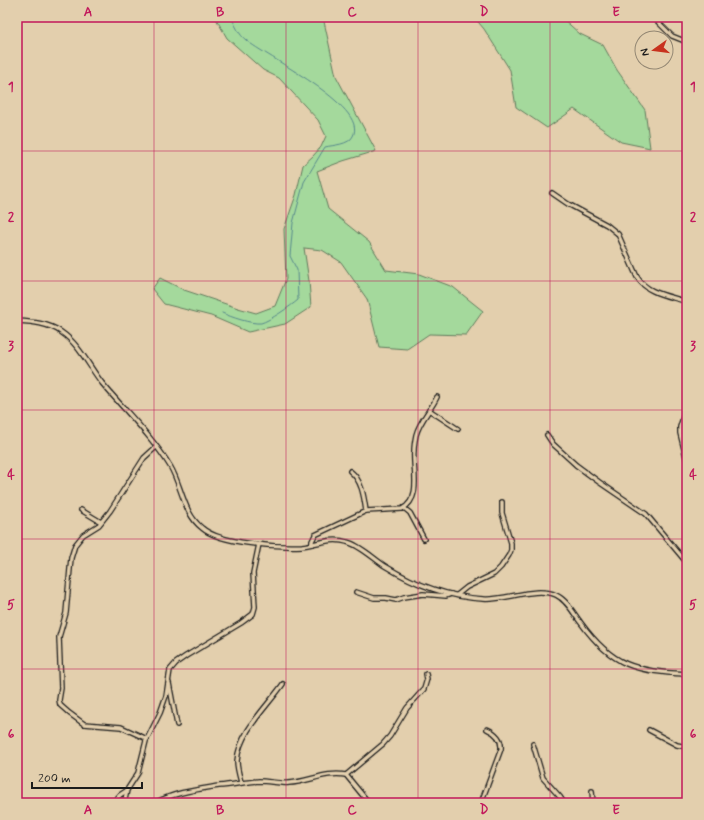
<svg xmlns="http://www.w3.org/2000/svg" width="704" height="820" font-family="Mynerve,sans-serif">
	<rect width="100%" height="100%" fill="#e3cfad"/>
	<filter id="ink" filterUnits="userSpaceOnUse"><feTurbulence type="fractalNoise" baseFrequency=".025" numOctaves="2"/><feDisplacementMap in="SourceGraphic" scale="8" xChannelSelector="R" yChannelSelector="G"/><feConvolveMatrix kernelMatrix="1 2 1 2 8 2 1 2 1" color-interpolation-filters="sRGB"/></filter>
	<g filter="url(#ink)">
		<g fill="#a4d99c" stroke="#607a5c">
			<path d="M215 17H323L336 76 376 151 343 161 317 171 328 209 369 242 386 270 419 274 453 287 483 311 466 335 429 334 407 349 379 347 367 299 341 262 322 250 304 248 309 281 311 307 285 324 248 332 211 316 164 304 152 289 160 278 184 290 238 308 256 313 275 306 286 279 284 229 296 195 303 165 313 156 321 147 326 136 318 120 279 78 263 70 227 38Z"/>
			<path d="M474 17H561L580 34 603 45 617 70 645 110 650 148 621 142 574 109 547 128 516 107 510 70 484 29Z"/>
		</g>
		<g fill="none" stroke-linecap="round" stroke-linejoin="round">
			<path stroke="#57888c" stroke-width="1" d="M222 313C231 317 251 324 261 323 269 321 291 306 298 300L297 270 290 256 293 223 304 182 325 147C333 145 349 145 353 136 369 106 264 56 246 40 239 35 235 24 231 17"/>
			<g stroke="#1c1c1c" stroke-width="6">
				<g id="minor">
					<path d="M653 17 672 36 687 42"/>
					<path d="M552 193 568 204 607 225 618 234 637 277C647 294 670 296 687 302"/>
					<path d="M17 321C32 322 48 323 61 332 80 345 88 365 102 383 125 411 152 436 170 466 182 486 183 513 202 528 220 544 278 547 302 546 317 544 332 537 347 542 360 545 374 559 385 566 414 584 449 597 483 599 505 601 535 586 556 595 567 600 574 614 581 623 613 667 635 671 687 674"/>
					<path d="M687 405 680 427V433L687 461"/>
					<path d="M429 410 458 429"/>
					<path d="M547 435 553 444 576 465 599 482 646 514 687 563"/>
					<path d="M350 471C362 480 364 497 366 511"/>
					<path d="M404 508 410 513 424 539"/>
					<path d="M81 510 101 522"/>
					<path d="M312 544V541L315 535 366 511 402 509C423 498 412 468 414 451 414 446 415 440 416 435 420 420 431 410 437 397"/>
					<path d="M356 592 374 598H386L396 600 404 597 423 594 446 596 451 594"/>
					<path d="M457 595 467 587 494 574 501 567 509 555 511 550V543L502 513V502"/>
					<path d="M169 683 177 725"/>
					<path d="M649 730 677 745 687 747"/>
					<path d="M147 739 121 727 84 724 69 713 60 705 59 700 61 688 59 637 66 613 71 558 75 545 83 535 99 525 110 511 144 458 156 447"/>
					<path d="M533 744 543 778 560 797 564 803"/>
					<path d="M346 775 383 744 390 736 407 708 424 689 427 679 426 674"/>
					<path d="M241 782C239 775 237 768 237 761 239 732 267 707 283 684"/>
					<path d="M592 791 593 803"/>
					<path d="M113 803 120 795 126 791"/>
					<path d="M125 803V800L127 790 138 773 146 741 160 713 166 696 170 670 176 663 186 656 241 623 253 614 255 607 253 573 259 544"/>
					<path d="M155 803C176 792 195 790 219 786 233 785 245 782 259 781 269 781 279 784 289 783 309 782 326 771 346 775L369 803"/>
					<path d="M481 803 501 749C502 739 496 733 487 729"/>
				</g>
			</g>
			<use href="#minor" stroke="#e3cfad" stroke-width="3.5"/>
		</g>
	</g>
	<path fill="none" stroke="#c2185b" stroke-width="1" stroke-opacity="0.55" d="M154 17V803M286 17V803M418 17V803M550 17V803M17 151H687M17 281H687M17 410H687M17 539H687M17 669H687"/>
	<rect width="704" height="820" fill="none" stroke="#e3cfad" stroke-width="44"/>
	<g transform="translate(654 50) rotate(256)"><circle r="19" fill="#e3cfad" stroke="#938773"/>
	<path d="M0-3L7 15L0 10L-7 15Z" fill="#c8321e"/>
	<text y="-6" font-size="11" font-weight="bold" text-anchor="middle" fill="#1c1c1c">N</text>
	</g>
	<path d="M32 782v6h110v-6" fill="none" stroke="#1c1c1c" stroke-width="2"/>
	<text x="38" y="782" font-size="12" fill="#1c1c1c" stroke="#e3cfad" stroke-width="3" paint-order="stroke">200 m</text>
	<rect x="22" y="22" width="660" height="776" fill="none" stroke="#c2185b" stroke-width="1.5"/>
	<g font-size="13" text-anchor="middle" font-weight="bold" fill="#c2185b">
		<text x="88" y="16">A</text>
		<text x="220" y="16">B</text>
		<text x="352" y="16">C</text>
		<text x="484" y="16">D</text>
		<text x="616" y="16">E</text>
		<text x="11" y="91">1</text>
		<text x="693" y="91">1</text>
		<text x="11" y="221">2</text>
		<text x="693" y="221">2</text>
		<text x="11" y="350">3</text>
		<text x="693" y="350">3</text>
		<text x="11" y="479">4</text>
		<text x="693" y="479">4</text>
		<text x="11" y="609">5</text>
		<text x="693" y="609">5</text>
		<text x="11" y="738">6</text>
		<text x="693" y="738">6</text>
		<text x="88" y="814">A</text>
		<text x="220" y="814">B</text>
		<text x="352" y="814">C</text>
		<text x="484" y="814">D</text>
		<text x="616" y="814">E</text>
	</g>
</svg>
